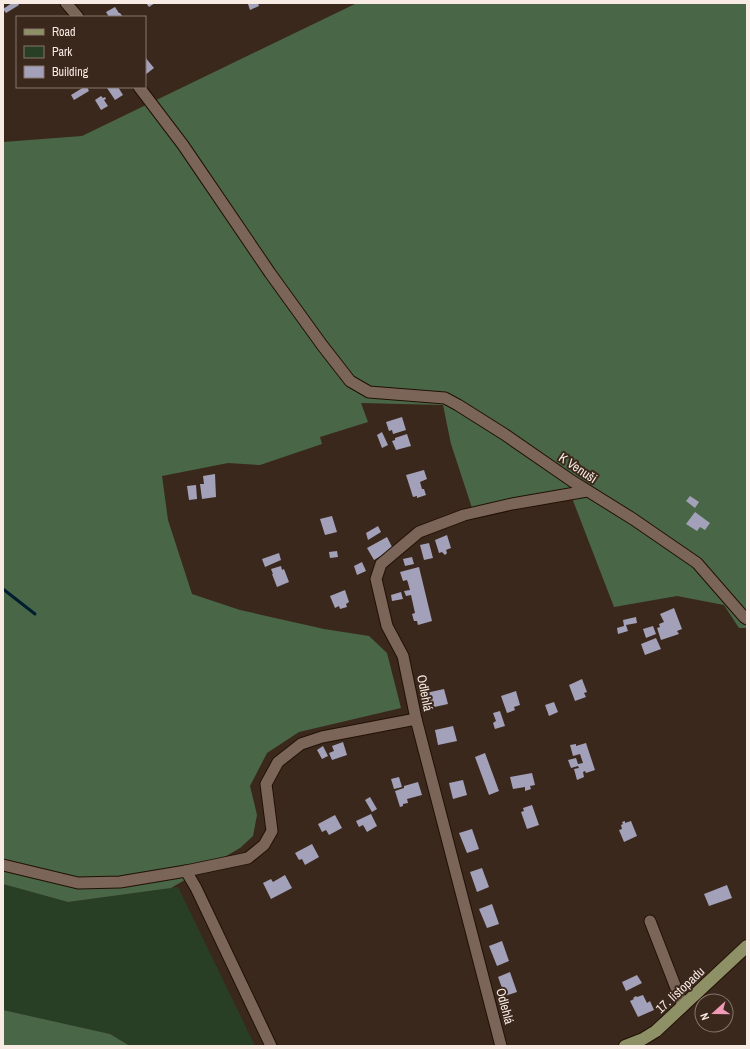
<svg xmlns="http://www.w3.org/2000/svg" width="750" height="1049" font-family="'Archivo Narrow',sans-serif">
	<rect width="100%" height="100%" fill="#3b281d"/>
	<path fill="#283f26" d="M3 884 68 902 178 887 255 1046H130L110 1034 3 1010Z"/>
	<g fill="#496746">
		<path d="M357 3H747V628H739L724 605 677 596 614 607 572 498 474 514 451 444 443 405 361 403 368 422 320 437 322 444 260 465 228 463 162 476 168 520 192 594 240 610 324 629 369 636 387 653 401 708 299 732 267 753 250 786 257 815 253 836 240 848 171 888 68 902 3 884V142L82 136Z"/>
		<path d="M3 1010 110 1034 130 1046H3Z"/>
	</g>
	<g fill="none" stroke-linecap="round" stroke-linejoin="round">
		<path stroke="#001e2f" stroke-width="3" d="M3 589 35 614"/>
	</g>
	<g fill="#a3a1b9">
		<path d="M12 3H18L19 5 6 13 3 9Z"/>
		<path d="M146 3H155L149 7Z"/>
		<path d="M249 3H258L259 6 250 10 248 4Z"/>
		<path d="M115 7 119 13H120L123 17H109L106 12Z"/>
		<path d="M145 57 154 68 145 75Z"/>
		<path d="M84 87H87L89 91 74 100 71 95Z"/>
		<path d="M110 87H118L123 95 115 100 107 88Z"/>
		<path d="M101 96 103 98 105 97 106 99 104 100 108 106 101 110 95 100Z"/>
		<path d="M402 417 406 430 393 434 392 430 389 431 386 422Z"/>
		<path d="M382 432 388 445 382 448 377 435Z"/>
		<path d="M407 434 411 446 396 450 392 441 395 440V438Z"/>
		<path d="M424 470 427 479 420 482 422 489H424L426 495 417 498V496L413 497 406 475Z"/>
		<path d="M215 474 216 497 202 499 200 484H204L203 476Z"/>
		<path d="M196 485 197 499 189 500 187 486Z"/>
		<path d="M690 496 699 502 695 508 686 501Z"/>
		<path d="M695 512 710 523 705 530 700 527 697 531 686 524Z"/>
		<path d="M332 516 337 532 325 535 320 519Z"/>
		<path d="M378 526 381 532 368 540 366 533Z"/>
		<path d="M447 535 451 548 446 550 447 553 445 555 442 552 439 553 435 540Z"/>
		<path d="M387 537 393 549 374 560 367 548Z"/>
		<path d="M429 543 433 558 424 560 420 545Z"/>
		<path d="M337 551 338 557 330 558 329 552Z"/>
		<path d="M279 553 281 560 265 567 262 559Z"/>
		<path d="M412 557 414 564 405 566 403 559Z"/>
		<path d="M362 562 366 571 357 575 354 566Z"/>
		<path d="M281 566 282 570 284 569 289 582 277 587 272 574H273L271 569Z"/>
		<path d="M419 567 432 621 418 625 417 621H414L412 614 415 613 411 595 406 596 404 591 410 590 408 583 407 580 403 581 400 572Z"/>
		<path d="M345 590 349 602 346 604 347 607 340 609 339 606 335 608 330 596Z"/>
		<path d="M401 592 403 599 392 601 391 595Z"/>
		<path d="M674 608 682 629 677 631 679 634 661 640 657 628 660 627 659 624 664 622 660 614Z"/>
		<path d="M636 617 637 623 626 625 628 631 618 634 617 628 624 626 623 620Z"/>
		<path d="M653 626 656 634 646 638 643 629Z"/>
		<path d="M656 638 661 649 645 655 641 644Z"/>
		<path d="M582 679 587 692 584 693 586 697 575 701 569 685Z"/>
		<path d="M444 689 448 704 430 708 426 693Z"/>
		<path d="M516 691 520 705 514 707 515 710 507 713 501 696Z"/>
		<path d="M554 702 558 712 549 716 545 705Z"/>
		<path d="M500 711 505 726 495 729 493 723 496 721 493 713Z"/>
		<path d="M453 726 457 741 438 745 435 730Z"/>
		<path d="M343 742 347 755 332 760 329 753 334 751 332 746Z"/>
		<path d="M586 743 595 770 586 773 585 771 583 772 584 777 577 780 574 769 579 768 578 766 571 768 568 760 576 758 578 764 583 763 580 754 573 756 570 745 576 744V746Z"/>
		<path d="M323 746 328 756 322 759 317 750Z"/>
		<path d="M485 753 499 791 489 795 475 757Z"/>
		<path d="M532 773 535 785 530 786 531 789 525 791V787L513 789 510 777Z"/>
		<path d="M399 777 402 787 394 789 391 779Z"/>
		<path d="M463 780 467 795 453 799 449 783Z"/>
		<path d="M418 782 422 795 407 799 408 803 403 804V806L400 807 395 791 404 788V786Z"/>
		<path d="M370 797 377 809 372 812 365 800Z"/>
		<path d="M532 805 539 825 527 829 521 812 524 811 523 808Z"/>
		<path d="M371 814 377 826 367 832 363 825 359 827 356 821Z"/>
		<path d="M335 815 342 828 329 835 326 830 322 832 318 824Z"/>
		<path d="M625 821V823L631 821 637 836 624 842 619 830 622 829 621 825 623 824 622 822Z"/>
		<path d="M472 829 479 849 467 853 459 833Z"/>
		<path d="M312 844 319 857 305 865 302 859 299 860 295 853Z"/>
		<path d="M482 868 489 887 477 892 470 872Z"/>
		<path d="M285 875 292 888 271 899 263 883 271 879 273 882Z"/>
		<path d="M727 885 732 898 709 906 704 894Z"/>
		<path d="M492 904 499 924 487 928 479 909Z"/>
		<path d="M502 941 509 961 497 966 489 946Z"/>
		<path d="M510 972 517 992 505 996 498 977Z"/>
		<path d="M637 975 642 983 626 991 622 982Z"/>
		<path d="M643 995 647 1003 650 1001 654 1010 638 1017 630 1001 634 999 633 998 636 996 637 997Z"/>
	</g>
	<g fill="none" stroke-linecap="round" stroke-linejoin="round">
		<g stroke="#211006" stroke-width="13">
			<g id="minor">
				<path d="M66 3 78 17"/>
				<path d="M139 87 183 145 270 273 322 345 350 381 369 392 445 398 458 405 504 434 572 481 633 519 697 563 744 617 747 619"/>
				<path d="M3 865 78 883 120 882 186 871 196 888 271 1046"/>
				<path d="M186 871 248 858 264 845 272 831 266 784 278 762 301 744 322 737 416 719"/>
				<path d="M650 921 683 1006"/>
				<path d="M501 1046 416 719 403 656 387 626 376 579 381 564 419 532 464 515 512 504 587 491"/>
			</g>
		</g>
		<g stroke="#211006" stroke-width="14">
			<path id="major" d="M625 1046 643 1039 656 1031 747 946"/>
		</g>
		<use href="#minor" stroke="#7b6558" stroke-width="11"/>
		<use href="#major" stroke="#8e9165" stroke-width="12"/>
	</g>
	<g text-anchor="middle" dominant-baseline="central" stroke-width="4" stroke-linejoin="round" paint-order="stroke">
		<g font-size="13" fill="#f8ebe3" stroke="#3b281d">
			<text transform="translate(578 468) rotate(34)">K Venuši</text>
			<text transform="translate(425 693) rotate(79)">Odlehlá</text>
			<text transform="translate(680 990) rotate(-43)">17. listopadu</text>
			<text transform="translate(505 1006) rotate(75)">Odlehlá</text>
		</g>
	</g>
	<rect width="750" height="1049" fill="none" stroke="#f8ebe3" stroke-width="8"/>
	<rect x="16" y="16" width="130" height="72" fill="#3b281d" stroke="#87766c"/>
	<rect x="24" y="29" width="20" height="6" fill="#8e9165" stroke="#87766c"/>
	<text x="52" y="36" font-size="12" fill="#f8ebe3">Road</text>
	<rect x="24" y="46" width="20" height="12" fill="#283f26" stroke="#87766c"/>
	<text x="52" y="56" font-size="12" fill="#f8ebe3">Park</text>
	<rect x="24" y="66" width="20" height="12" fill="#a3a1b9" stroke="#87766c"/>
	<text x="52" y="76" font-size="12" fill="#f8ebe3">Building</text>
	<g transform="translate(714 1013) rotate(249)"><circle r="19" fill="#3b281d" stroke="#87766c"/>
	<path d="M0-3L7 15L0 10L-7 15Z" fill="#f09ab5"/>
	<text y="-6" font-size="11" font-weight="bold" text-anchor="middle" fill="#f8ebe3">N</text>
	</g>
</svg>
